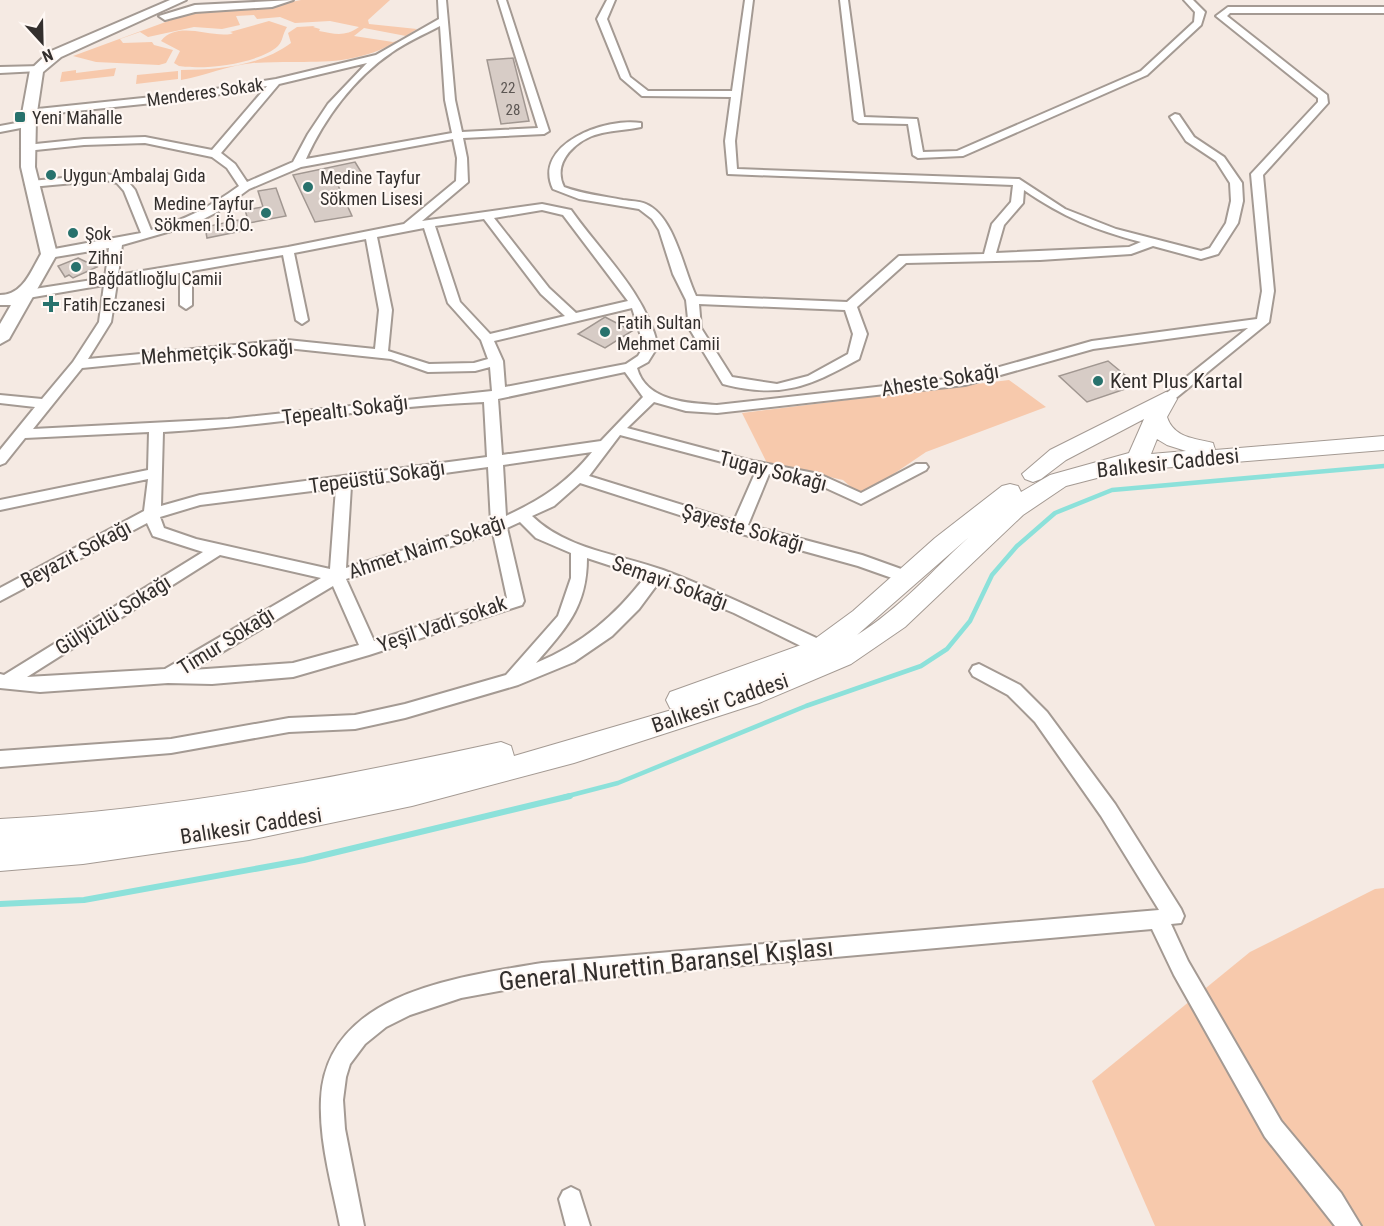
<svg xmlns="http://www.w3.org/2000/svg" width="1384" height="1226" font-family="'Roboto Condensed',sans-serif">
	<rect width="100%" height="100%" fill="#f5eae3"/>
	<g fill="#f7c9ac">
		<path d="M301 0H390L368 20 369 24 417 29 406 36 364 28 354 36 393 42 400 40C348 70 309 59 253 63 229 65 204 76 181 80V70C219 70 260 66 291 43L288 33 297 27 315 26 313 27 320 29 319 31C335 34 345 37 359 27L330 21 295 23 280 17 257 19 254 15 236 16 240 25 222 29 194 27 148 37 140 32 120 39 123 43 152 42 154 45 173 50 166 63 159 65 96 62 73 56 190 13 256 9Z"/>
		<path d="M269 21 287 27C282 35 283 41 278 46 258 64 205 70 179 66L174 63 180 51 161 41C178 20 209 38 231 34L233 33 230 32Z"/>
		<path d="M116 68 114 76 60 82 62 72 76 70V73Z"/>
		<path d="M178 71V79L136 84 137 75Z"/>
		<path d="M1009 380 1046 407 926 452 861 496 843 480 767 463 742 413Z"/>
		<path d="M1384 888V1226H1155L1092 1081 1250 952 1375 889Z"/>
	</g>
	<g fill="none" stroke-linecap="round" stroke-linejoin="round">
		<path stroke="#8ce1da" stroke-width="4.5" d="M564 797 618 783 806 706 921 666 947 649 970 621 992 575 1017 546 1055 513 1112 490 1384 466"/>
		<path stroke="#8ce1da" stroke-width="6" d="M0 904 84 900 304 860 570 796"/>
	</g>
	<g fill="#d7ccc6" stroke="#a19791" stroke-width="1.5">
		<path d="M513 58 529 121 501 124 487 60Z"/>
		<path d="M355 162 363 175 362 178 337 183 352 216 315 222 293 175Z"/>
		<path d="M276 188 286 216 249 223 245 210 263 207 258 191Z"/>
		<path d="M238 220 242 231 207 238 205 227Z"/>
		<path d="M78 258 97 267 73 278 69 275 65 277 58 266Z"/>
		<path d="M605 317 632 331 605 348 578 334Z"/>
		<path d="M1108 361 1137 385 1087 402 1059 376Z"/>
	</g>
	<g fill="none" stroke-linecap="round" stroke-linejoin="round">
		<g stroke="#a49a93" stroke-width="4">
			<g id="street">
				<path d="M438 0H446L455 100 462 132 538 128 498 0H506L549 131 544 134 463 138 467 158 468 182 422 221 542 204 571 210C602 254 645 292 658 346L648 362 637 368C646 402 689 403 717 405L964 377 1092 341 1257 319 1262 291 1251 174 1318 102V98L1216 16 1228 7H1384V13H1230L1227 16 1327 95 1328 103 1263 175 1274 291 1269 322 1171 402H1161L1159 399 1248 328 1093 349 965 385 717 413 686 411 654 402 627 428 748 460 819 474 861 493 916 464H926L928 467 926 470 861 504 815 483 769 474 748 525 862 555 915 574 917 578 915 582 909 584 858 566 720 528 580 483 554 506 532 516C567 550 619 554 663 570 719 591 773 618 827 643L829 648 827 653H815L734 613 659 582 639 609 612 636 574 662 518 685 405 718 355 729 289 732 171 753 0 767V751L171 739 289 718 355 715 405 704 506 675 558 616 571 578V553L536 538 520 522 507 528 524 601 522 605 369 655 293 677 212 684 168 683 40 692 0 688V674L4 675 203 552 153 536 147 523 0 601V588L144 511 148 479 0 510V500L148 470 149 432 25 438 5 463 0 465V450L35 407 0 403V395L42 399 73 362 99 322 104 285 28 298 22 294 28 290 105 278 109 248 49 258 43 254 49 250 141 233 124 191 117 183 106 180 31 187 25 184 31 181 106 174 125 178 135 190 151 230C185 220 210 207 239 186L227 168 212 157 145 143 84 145 26 151 21 148 26 145 84 139 145 137 212 150 267 86 191 99 28 116 23 113 28 110 191 93 276 79 376 55 439 19ZM440 26 445 100 452 133 306 159C324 119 354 78 391 53 406 42 423 35 440 26ZM367 63 328 104 308 134 293 162 247 182 235 164 221 153 279 84ZM453 139 457 158 456 181 404 224 288 247 118 275 122 245 192 225 219 211 249 189 301 167ZM542 210 563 215 628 301 576 313 549 288 494 218ZM484 219 541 294 565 316 490 334 460 302 435 226ZM424 228 448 303 481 340 488 359 474 363 429 364 388 351 392 310 377 237ZM366 239 379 310 375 349 287 340 88 359 111 322 117 283 180 273V305L186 309 192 305V271L283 255 296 320 302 324 308 320 294 253ZM632 308 644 346 638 356 626 364 505 387 503 361 494 341ZM287 348 391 359 428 372 475 371 490 367 492 391 228 419 33 429 82 368ZM625 372 643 397 601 441 502 455 498 399ZM484 402 487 457 200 495 161 506 163 432C271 426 377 406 484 402ZM620 435 756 471 734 521 589 476ZM592 452C567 483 542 499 506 516L503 465ZM488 467 491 523 346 568 351 486ZM336 488 330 569 196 539 164 528 160 517 200 505ZM493 533 507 598 374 641 346 579ZM220 555 321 578 165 669 27 677ZM587 558 645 577C615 616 582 644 536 663 566 628 587 607 587 558ZM333 586 359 645 293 663 192 670Z"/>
				<path d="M607 0H615L607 19 630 77 648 91H732L745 0H753L735 141 737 169 1019 179 1065 209 1116 229 1201 251 1210 248 1226 223 1231 201 1230 183 1216 161 1186 141 1170 117 1175 114 1179 115 1194 137 1224 157 1242 183 1243 201 1238 223 1218 254 1201 259 1153 246 1131 254 1040 260 906 263 857 307 867 334 859 359C808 387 781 399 723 384L689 328 686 300 673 274 659 230 652 219 639 209 579 199 553 189C532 144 606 117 641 123V127C628 130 615 130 602 133 578 138 551 161 564 187 583 194 603 196 623 200 630 201 640 201 646 204 675 217 683 269 696 296L847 302 899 256 984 254 992 224 1011 202 1013 185 728 174 725 141 731 97 642 96 621 78 597 19ZM1024 190C1063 217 1095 230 1141 242L1129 247 996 253 1004 225 1023 203ZM699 304 845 310 853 334 848 354 808 376 777 384 732 377 701 328Z"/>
				<path d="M840 0H848L864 117 917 119 923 152 957 151 1141 71 1194 22 1195 12 1184 0H1193L1205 12 1201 25 1147 75 963 156 918 158 913 155 908 124 859 123 854 120Z"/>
				<path d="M42 66V70L39 71 0 73V67Z"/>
				<path d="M27 121 31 122V126L0 132V126Z"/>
				<path d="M979 664 1020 685 1047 712 1115 804 1181 909 1184 916 1181 923 1171 924 1188 961 1281 1121 1341 1193 1361 1226H1335L1265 1137 1174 975 1152 929 542 983 461 998 410 1015 386 1027 365 1044 350 1064 346 1077 343 1100 345 1129 364 1226H340C332 1185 319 1142 321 1099 326 992 459 977 542 963L1159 910 1101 816 1035 722 1008 695 973 676 970 671 973 666Z"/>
				<path d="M571 1187 579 1191 590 1226H566L559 1199 563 1191Z"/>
			</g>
		</g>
		<g stroke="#a49a93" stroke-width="4">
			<g id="secondary">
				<path d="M170 0H186L61 57 43 72 36 119 35 167 57 254 9 339 0 344V324L11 305H0V295C23 295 31 271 41 254L21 167V119L30 70 49 52Z"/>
				<path d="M293 0 272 7 195 12 165 20 159 16 195 5Z"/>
			</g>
		</g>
		<g stroke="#a49a93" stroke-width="2">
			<path id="primary" d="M1166 392 1174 394 1177 399 1167 417C1174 438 1194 438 1213 443L1215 450 1384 436V450L1124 471 1066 486 1023 515 905 627 851 664 759 703 574 763 412 806 249 840 83 864 0 871V819C170 810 335 778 501 742L511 746 514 756 675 709 670 708 666 700 670 692 812 641 853 611 935 538 1002 486 1010 484 1018 486 1021 492 1050 475 1129 453 1144 419 1066 460 1041 479 1033 482 1025 479 1022 474 1050 450ZM1157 439 1167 445 1186 451 1151 454ZM969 537C933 570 899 609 857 635Z"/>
		</g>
		<use href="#street" fill="#fff" fill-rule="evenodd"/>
		<use href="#secondary" fill="#fff" fill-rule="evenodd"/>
		<use href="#primary" fill="#fff" fill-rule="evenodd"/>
	</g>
	<g fill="#28726d" stroke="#fff8f4" stroke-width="2">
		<rect x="14" y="111" width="12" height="12" rx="3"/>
		<circle cx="51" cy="175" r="6"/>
		<circle cx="308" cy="187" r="6"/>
		<circle cx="266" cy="213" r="6"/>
		<circle cx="73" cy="233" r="6"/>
		<circle cx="76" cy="267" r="6"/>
		<path d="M48 295h6v6h6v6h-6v6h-6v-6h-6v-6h6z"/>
		<circle cx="605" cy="332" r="6"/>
		<circle cx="1098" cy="381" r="6"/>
	</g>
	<g text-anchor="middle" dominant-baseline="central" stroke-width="4.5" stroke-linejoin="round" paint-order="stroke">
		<g font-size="15" fill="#5c5653">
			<text x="508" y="88">22</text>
			<text x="513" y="110">28</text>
		</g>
		<g font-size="18" fill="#332f2d" stroke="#fff8f4">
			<text transform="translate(205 92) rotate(-8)">Menderes Sokak</text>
		</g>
		<g font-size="18" fill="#332f2d" stroke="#fff8f4" text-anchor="start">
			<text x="32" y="117">Yeni Mahalle</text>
			<text x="63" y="175">Uygun Ambalaj Gıda</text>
			<text x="320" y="177">Medine Tayfur<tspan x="320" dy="21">Sökmen Lisesi</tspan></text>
			<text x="254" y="203" text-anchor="end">Medine Tayfur<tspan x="254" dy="21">Sökmen İ.Ö.O.</tspan></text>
			<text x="85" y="233">Şok</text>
			<text x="88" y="257">Zihni<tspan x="88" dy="21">Bağdatlıoğlu Camii</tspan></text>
			<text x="63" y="304">Fatih Eczanesi</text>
			<text x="617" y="322">Fatih Sultan<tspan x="617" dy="21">Mehmet Camii</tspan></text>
		</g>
		<g font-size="21" fill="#332f2d" stroke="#fff8f4">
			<text transform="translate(217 352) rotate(-4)">Mehmetçik Sokağı</text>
			<text transform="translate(940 380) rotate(-9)">Aheste Sokağı</text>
			<text transform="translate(345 410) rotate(-7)">Tepealtı Sokağı</text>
			<text transform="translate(1168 463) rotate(-6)">Balıkesir Caddesi</text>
			<text transform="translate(773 471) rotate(14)">Tugay Sokağı</text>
			<text transform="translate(377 477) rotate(-8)">Tepeüstü Sokağı</text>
			<text transform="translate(743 528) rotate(16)">Şayeste Sokağı</text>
			<text transform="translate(427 547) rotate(-18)">Ahmet Naim Sokağı</text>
			<text transform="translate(76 554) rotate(-28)">Beyazıt Sokağı</text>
			<text transform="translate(670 583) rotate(20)">Semavi Sokağı</text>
			<text transform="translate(113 615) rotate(-32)">Gülyüzlü Sokağı</text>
			<text transform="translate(442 624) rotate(-19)">Yeşil Vadi sokak</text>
			<text transform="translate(226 641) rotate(-32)">Timur Sokağı</text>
			<text transform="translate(720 703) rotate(-19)">Balıkesir Caddesi</text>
			<text transform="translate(251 826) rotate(-9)">Balıkesir Caddesi</text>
		</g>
		<g font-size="21" fill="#332f2d" stroke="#fff8f4" text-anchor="start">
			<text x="1110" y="381">Kent Plus Kartal</text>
		</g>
		<g font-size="26" fill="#332f2d" stroke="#fff8f4">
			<text transform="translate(666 964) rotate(-6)">General Nurettin Baransel Kışlası</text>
		</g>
	</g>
	<g transform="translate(42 42) rotate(158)" stroke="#fff8f4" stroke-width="4.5" paint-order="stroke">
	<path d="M0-4.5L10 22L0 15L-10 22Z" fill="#332f2d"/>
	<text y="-9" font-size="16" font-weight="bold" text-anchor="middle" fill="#332f2d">N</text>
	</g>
</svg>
